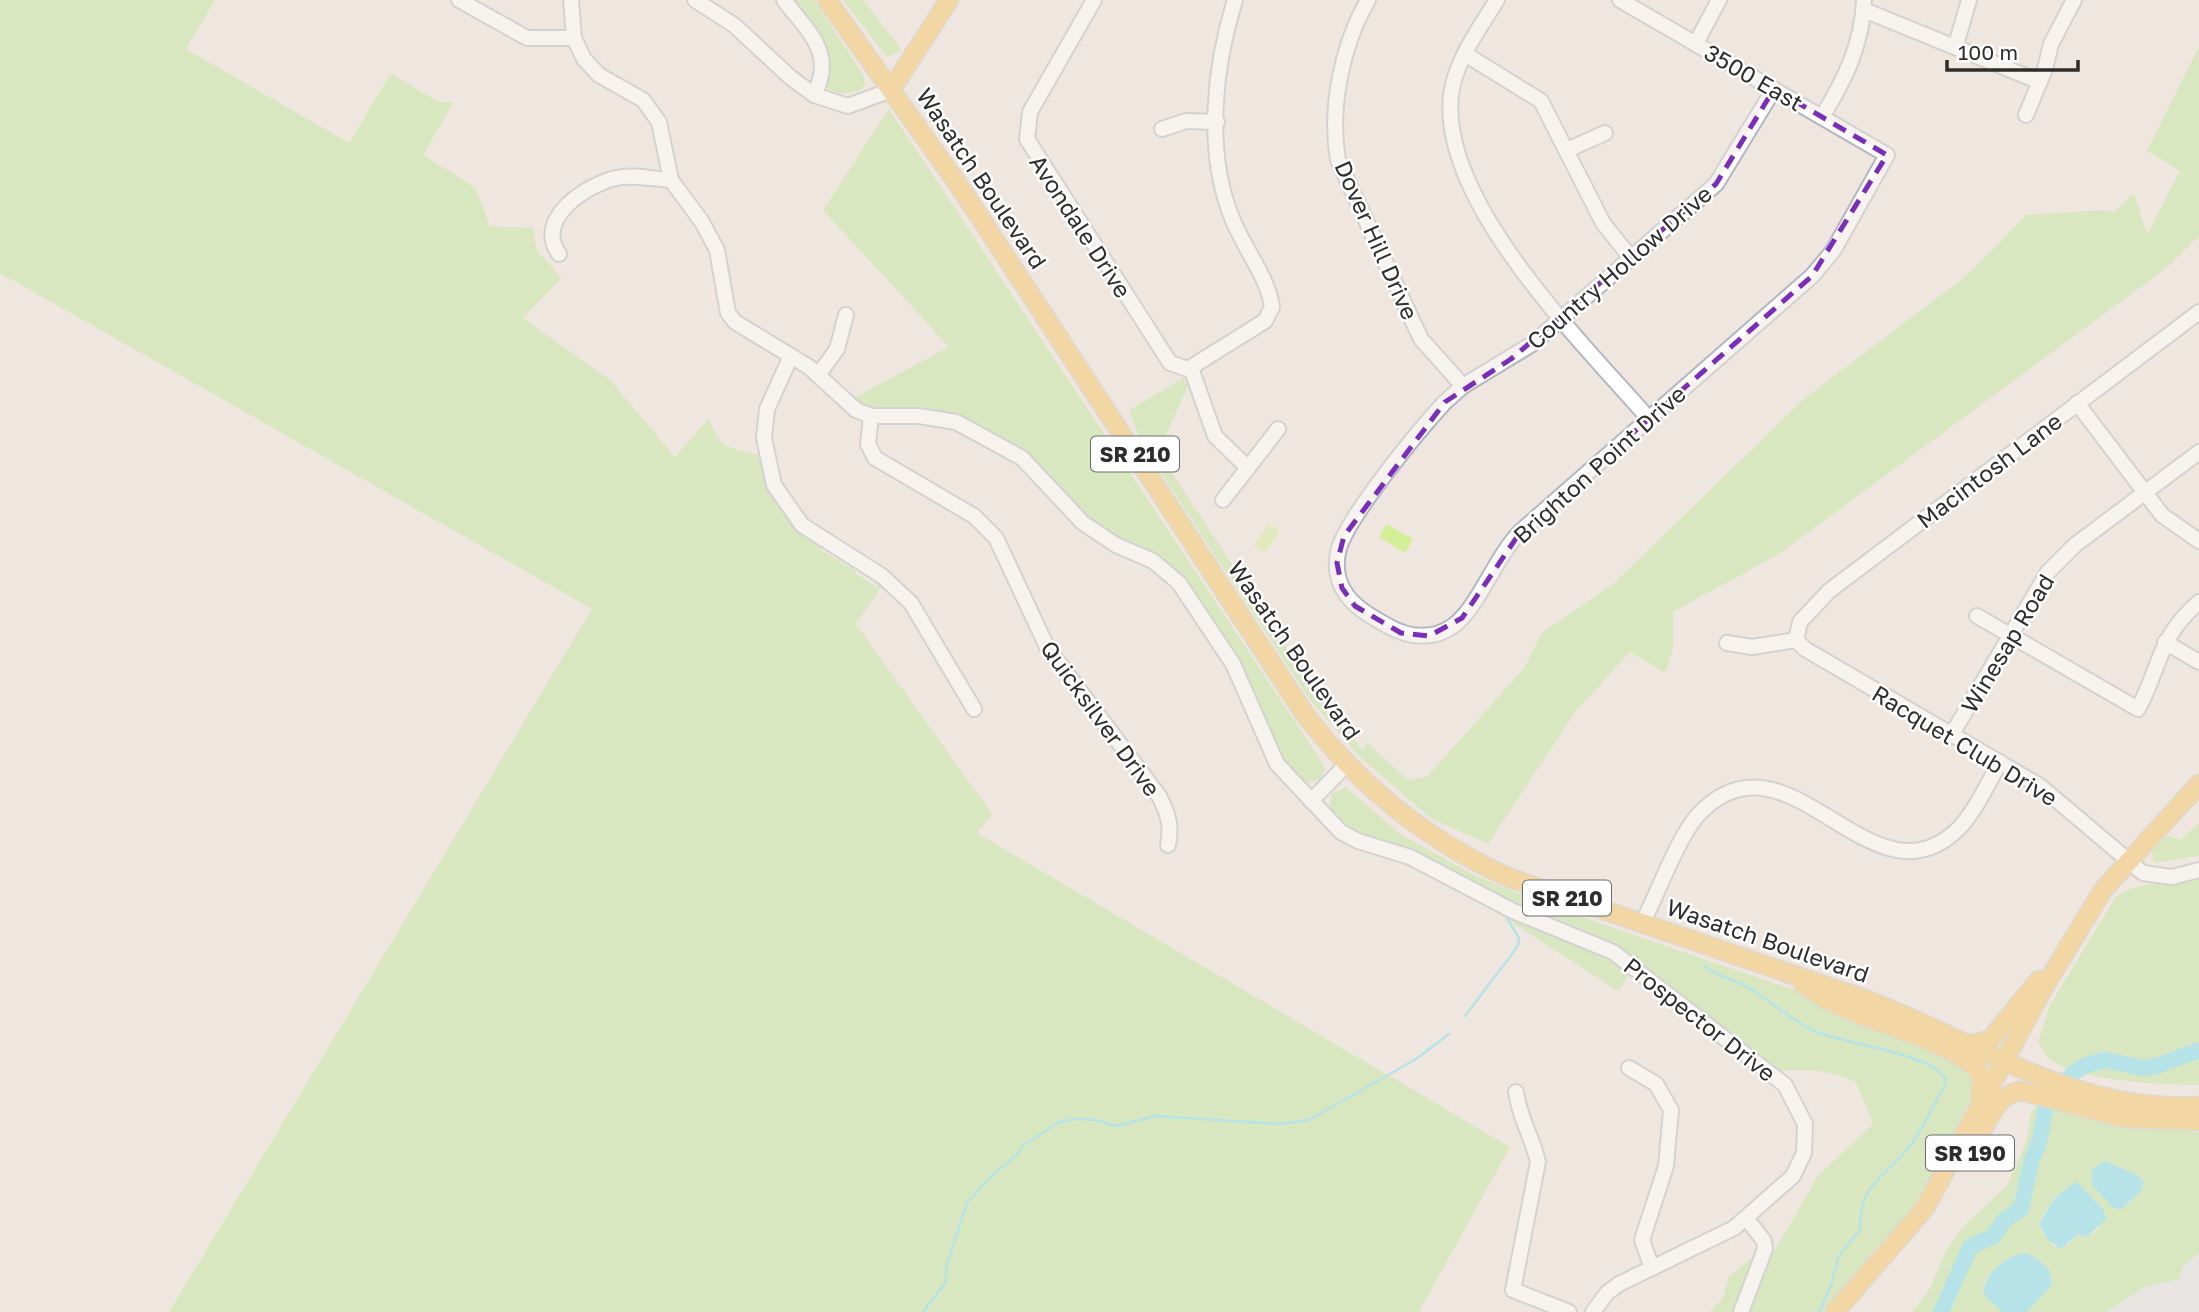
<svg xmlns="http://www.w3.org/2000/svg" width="2199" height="1312" font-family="'Golos Text',sans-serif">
	<rect width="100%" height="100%" fill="#efe7df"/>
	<path fill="#e1e0e7" d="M2199 1240V1312H2096Z"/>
	<g fill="#bde79b" fill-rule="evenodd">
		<path d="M0 0H215L186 49 349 143 391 73 438 102H454L423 155 475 187 490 226 533 228 537 251 562 278 523 318 610 380 675 457 709 418C719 449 730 449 760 455 770 493 788 525 823 547L821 550 853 569 857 568 856 574 876 587 880 581 884 583 856 624 992 814 977 833 1510 1147 1419 1312H169L592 609 0 273Z"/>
		<path d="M789 0H814L864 76 865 86C852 97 837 95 824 86L828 70Z"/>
		<path d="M843 0H863L902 50 887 57Z"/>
		<path d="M2199 46V236L2169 266 1779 554 1673 612V648L1665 673 1630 652 1577 710 1488 844 1431 818 1361 758 1310 700 1142 444 1129 410 1183 378 1188 386 1158 452 1325 705 1363 750 1367 742 1408 780 1427 777 1524 668 1542 633 1613 584 1805 398 1966 276 2026 215 2105 210 2114 212 2134 193 2147 235 2180 171 2147 151Z"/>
		<path d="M889 109 1325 767 1321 779 1304 783 1284 765 1223 637 1199 600 1171 567 1150 552 1096 527 1032 457 974 423 952 415 871 409 850 400 949 347 823 210Z"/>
		<path d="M1346 787 1400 834 1474 875 1547 905 1797 991 1965 1065 1977 1086 1933 1179 1900 1227 1824 1312H1750L1772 1255 1818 1176 1873 1124 1856 1082C1830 1071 1811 1068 1782 1071L1623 949C1588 930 1551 919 1514 903 1485 890 1458 871 1429 858 1389 842 1360 842 1329 810L1332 793Z"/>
		<path d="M2199 823V856L2154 863 2151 852 2162 838 2169 836 2180 840Z"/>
		<path d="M2199 875V1085C2165 1085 2070 1081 2046 1056 2043 1052 2041 1046 2038 1042L2050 1005 2115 898C2137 879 2172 886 2199 875Z"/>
		<path d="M1474 898 1604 953 1631 972 1618 991Z"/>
		<path d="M2040 1102 2113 1124 2199 1132V1253L2182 1267 2179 1279 2145 1287 2106 1312H2027L2051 1286 2052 1278 2008 1258C1981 1281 1974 1286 2002 1312H1912L1928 1292 1947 1249 1963 1227 2007 1185 2026 1143 2031 1112ZM2105 1161 2137 1175 2144 1182 2142 1190 2122 1209ZM2054 1199 2099 1227 2094 1233 2079 1234 2066 1246 2054 1247 2040 1229 2042 1217Z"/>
		<path d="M1757 1254 1733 1312H1709L1723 1298 1729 1276Z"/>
	</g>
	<g fill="#d2ee96">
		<path d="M1268 523 1280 531 1265 553 1254 546Z"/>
		<path d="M1386 524 1413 539 1405 553 1379 537Z"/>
	</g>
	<g fill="#70def3">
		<path d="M2105 1161 2137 1175 2144 1182 2142 1190 2122 1209 2113 1208 2092 1185V1169Z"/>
		<path d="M2076 1181 2104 1210 2106 1219 2087 1237 2078 1234 2061 1249 2049 1241 2039 1224 2054 1199Z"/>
		<path d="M2026 1253C2040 1259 2054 1269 2051 1286L2027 1312H2002L1984 1295C1981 1275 2007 1255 2026 1253Z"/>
	</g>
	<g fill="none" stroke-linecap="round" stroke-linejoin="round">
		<g stroke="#70def3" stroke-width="2.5">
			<path d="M1704 966C1717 977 1733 978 1747 987 1770 1000 1790 1020 1815 1031 1846 1045 1925 1051 1945 1078V1085C1934 1104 1925 1125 1912 1143 1888 1177 1859 1180 1860 1230L1838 1257 1831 1286 1819 1312"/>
			<path d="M1465 1016 1518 946 1519 938 1507 918"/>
			<path d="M923 1312 945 1283 947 1265 967 1203 990 1177 1016 1156 1022 1146 1058 1123 1073 1119 1098 1120 1115 1126 1156 1116 1280 1124 1309 1120 1416 1059 1449 1034"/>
		</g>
		<path stroke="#70def3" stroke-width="16" d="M1941 1312 1970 1247 1994 1236 2004 1220 2021 1209 2031 1162 2039 1143 2046 1106 2073 1073 2086 1065 2105 1060 2143 1068 2157 1066 2199 1050"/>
		<g stroke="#b3b7c1" stroke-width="18">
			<g id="minor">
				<path d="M459 0 527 38H574"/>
				<path d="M571 0 574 38 584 59 599 75 643 100 659 122 671 180 702 222 717 250 728 313 735 322 809 367 856 410 871 416H919L956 422 1022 458 1083 523 1116 545 1153 561 1179 583 1233 664 1277 764 1341 832 1358 841 1410 857 1513 911 1613 952 1785 1085 1805 1124 1804 1153 1793 1176 1734 1228 1619 1284 1607 1293 1593 1312"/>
				<path d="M695 0 734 25 790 77 814 95 848 106 891 90"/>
				<path d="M784 0C808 32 836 53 814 95"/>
				<path d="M1094 0 1030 112 1027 139 1170 363 1188 369 1265 321 1272 307C1268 277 1243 247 1232 218 1205 152 1214 67 1235 0"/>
				<path d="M1368 0C1342 45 1329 108 1338 160L1421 339 1463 386"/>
				<path d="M1497 0C1479 29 1455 61 1451 95 1439 202 1583 343 1649 419"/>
				<path d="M1620 0 1887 155 1833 251 1812 276 1521 531C1495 557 1479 607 1453 626 1433 640 1409 638 1388 626 1368 615 1346 603 1339 580 1336 570 1336 559 1339 548 1350 514 1418 431 1445 402L1463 386 1532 344 1716 184 1774 89"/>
				<path d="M1864 10 2040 82"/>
				<path d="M1696 43 1719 0"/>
				<path d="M1956 45 1969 0"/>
				<path d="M1465 54 1541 101 1603 223 1631 258"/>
				<path d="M2026 115 2045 69 2051 44 2074 0"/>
				<path d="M1822 117C1845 79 1862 45 1864 0"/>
				<path d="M1162 129 1186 121 1217 122"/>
				<path d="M1567 150 1605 133"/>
				<path d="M559 254C534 219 586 185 616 178 633 174 653 179 671 180"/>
				<path d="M791 356 767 409 764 438 774 485 802 525 882 576 911 603 974 709"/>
				<path d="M1191 368 1215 436 1248 468"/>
				<path d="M819 374 837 349 846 315"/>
				<path d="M2077 403 2162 515 2199 541"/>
				<path d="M871 416 868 444 875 458 974 516 996 538 1047 647 1159 796C1168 813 1172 826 1168 845"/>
				<path d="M1223 500 1278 429"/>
				<path d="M1977 616 2138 709C2161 666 2158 637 2199 602"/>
				<path d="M1796 640 1800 622 1829 591 2199 312"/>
				<path d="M1796 640 1805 649 2040 786 2143 873 2172 877 2199 870"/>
				<path d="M2165 642 2199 662"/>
				<path d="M1727 643 1752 647 1796 640"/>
				<path d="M1952 734 2048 572 2075 545 2199 452"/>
				<path d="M1311 801 1346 765"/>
				<path d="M1642 924C1657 895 1678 837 1698 815 1789 717 1873 919 1961 826 1977 808 1988 783 2000 762"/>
				<path d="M1629 1068 1656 1084 1671 1110 1666 1166 1642 1240 1652 1268"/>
				<path d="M1516 1092C1520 1120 1532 1136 1538 1162L1513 1290 1569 1312"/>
				<path d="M1741 1312 1765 1249 1764 1241 1747 1219"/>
			</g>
		</g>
		<g stroke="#c8c8c8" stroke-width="21">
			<g id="major">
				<path d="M827 0 962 190 1304 713C1359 786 1427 841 1510 878L1867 1000C1976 1041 2076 1114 2199 1106"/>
				<path d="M891 90 949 0"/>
				<path d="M1803 984C1812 990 1821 997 1831 1002 1863 1020 1967 1045 1982 1077L1980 1100"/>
				<path d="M1967 1045 1990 1040 2039 980"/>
				<path d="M1979 1137C1989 1118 1998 1093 2022 1091L2124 1118 2199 1121"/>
				<path d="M1835 1312 1925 1208 2043 989 2103 890 2199 784"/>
			</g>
		</g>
		<use href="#minor" stroke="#fff" stroke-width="14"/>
		<use href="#major" stroke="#f6c25d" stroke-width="18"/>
	</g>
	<path d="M0 0H2199V1312H0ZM1774 89 1887 155 1812 276 1521 531 1462 618 1429 636 1401 633 1355 606 1342 588 1337 563 1344 536 1445 402 1511 359 1716 184Z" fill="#efe7df" fill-opacity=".55" fill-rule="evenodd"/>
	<path fill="none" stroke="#7b2cbf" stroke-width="5" stroke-dasharray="14 9" stroke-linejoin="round" d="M1774 89 1887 155 1812 276 1521 531 1462 618 1429 636 1401 633 1355 606 1342 588 1337 563 1344 536 1445 402 1511 359 1716 184Z"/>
	<g text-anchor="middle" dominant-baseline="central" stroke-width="5" stroke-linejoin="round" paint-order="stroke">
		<g fill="#fff" stroke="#6c6c6c" stroke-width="2">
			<rect x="1091" y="436.5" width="88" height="35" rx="5"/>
			<rect x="1523" y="880.5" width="88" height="35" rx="5"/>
			<rect x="1926" y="1135.5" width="88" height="35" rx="5"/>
		</g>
		<g font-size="21" font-weight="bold" fill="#2d2d2d">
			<text x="1135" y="454">SR 210</text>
			<text x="1567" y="898">SR 210</text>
			<text x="1970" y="1153">SR 190</text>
		</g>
		<g font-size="23" fill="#2d2d2d" stroke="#fff">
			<text transform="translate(1754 77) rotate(30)">3500 East</text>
			<text transform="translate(982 178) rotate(56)">Wasatch Boulevard</text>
			<text transform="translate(1081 226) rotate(57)">Avondale Drive</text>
			<text transform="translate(1377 240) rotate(66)">Dover Hill Drive</text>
			<text transform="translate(1619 267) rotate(-41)">Country Hollow Drive</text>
			<text transform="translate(1599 464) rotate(-42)">Brighton Point Drive</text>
			<text transform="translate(1989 470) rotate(-37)">Macintosh Lane</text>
			<text transform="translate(2007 643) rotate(-59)">Winesap Road</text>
			<text transform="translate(1295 650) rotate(55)">Wasatch Boulevard</text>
			<text transform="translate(1101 718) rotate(54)">Quicksilver Drive</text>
			<text transform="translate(1965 745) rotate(31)">Racquet Club Drive</text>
			<text transform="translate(1768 940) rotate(19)">Wasatch Boulevard</text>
			<text transform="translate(1700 1019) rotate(38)">Prospector Drive</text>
		</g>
	</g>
	<path d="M1947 60v10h131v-10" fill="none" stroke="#2d2d2d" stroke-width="3.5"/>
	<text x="1958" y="60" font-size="21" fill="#2d2d2d" stroke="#ffffff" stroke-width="5" paint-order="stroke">100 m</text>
</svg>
